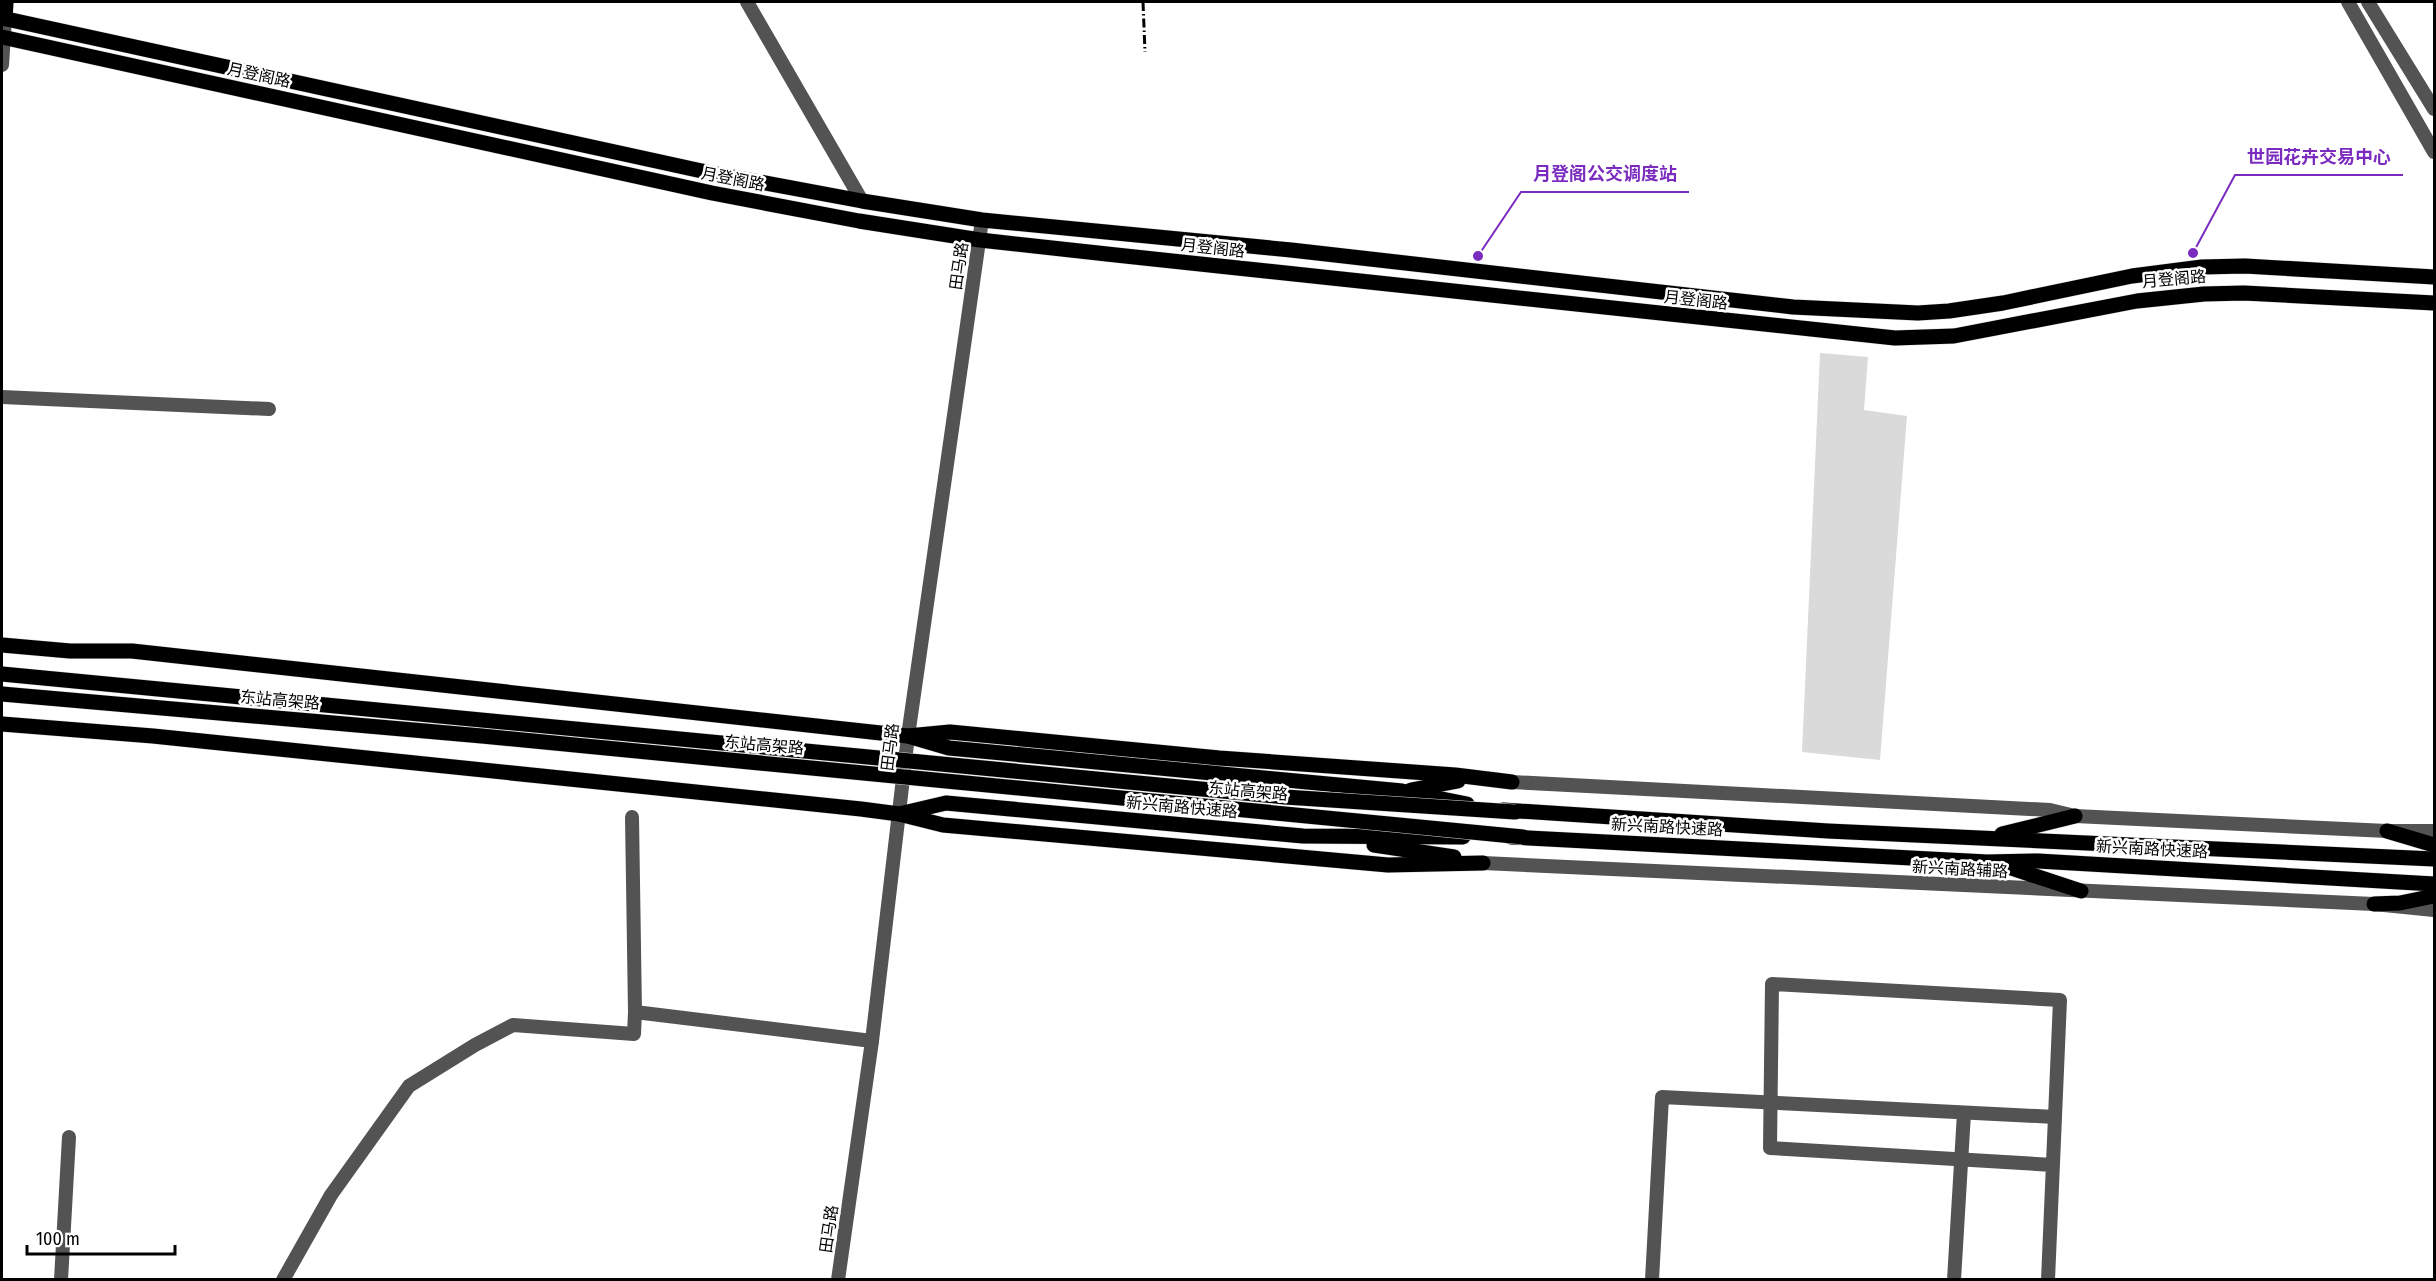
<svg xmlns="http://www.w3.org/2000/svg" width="2436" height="1281" font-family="'Fira Sans Condensed','Noto Sans SC',sans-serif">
	<rect width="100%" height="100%" fill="#fff"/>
	<path fill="#dadada" d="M1820 353 1868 357 1864 410 1907 416 1880 760 1802 752Z"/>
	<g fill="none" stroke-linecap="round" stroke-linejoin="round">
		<g stroke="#dbdbdb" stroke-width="16">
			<g id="major">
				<path d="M2 18 711 173 862 201 982 220 1291 250 1793 307 1918 313 1949 311 2003 303 2132 276 2202 267 2245 266 2434 277"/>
				<path d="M5 19 6 2"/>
				<path d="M2 37 712 193 859 221 980 240 1116 255 1895 338 1954 336 2137 301 2204 294 2244 293 2434 303"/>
				<path d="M2 645 70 651H132L908 736 950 732 1219 758 1455 775 1512 782"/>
				<path d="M2 724 153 736 861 809 899 814 943 825 1388 865 1483 863"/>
				<path d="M908 736 949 748 1402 791 1467 804"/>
				<path d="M1411 790 1458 781"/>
				<path d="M1503 810 1828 831 2434 859"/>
				<path d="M899 814 946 803 1303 836 1463 837"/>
				<path d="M2387 831 2434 845"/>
				<path d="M2002 834 2075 816"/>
				<path d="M1511 837 1987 862 2038 861 2434 884"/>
				<path d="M1374 845 1454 857"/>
				<path d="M2008 867 2081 891"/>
				<path d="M2374 904 2400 903 2434 896"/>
			</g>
		</g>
		<g stroke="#535353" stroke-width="14">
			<path d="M747 2 862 201"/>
			<path d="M2348 2 2434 152"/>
			<path d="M2368 2 2434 109"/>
			<path d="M2 65 5 19"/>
			<path d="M2 397 269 409"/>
			<path d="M1512 782 2050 810 2075 816 2387 831H2434"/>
			<path d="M632 817 635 1012 872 1041"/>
			<path d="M1483 863 2374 904 2434 910"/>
			<path d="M61 1280 69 1137"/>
			<path d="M283 1280 331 1195 409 1086 475 1045 513 1025 634 1034 635 1012"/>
			<path d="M838 1280 872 1041 908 736 982 220"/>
			<path d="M1652 1280 1662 1097 2055 1117"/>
			<path d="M1954 1280 1964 1113"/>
			<path d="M2048 1280 2060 1000 1772 984 1770 1148 2053 1165"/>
		</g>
		<use href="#major" stroke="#000" stroke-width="15"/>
		<path stroke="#000" stroke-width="3" stroke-dasharray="9 3 1.5 3" stroke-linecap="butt" d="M1143 2 1145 52"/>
		<g stroke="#dbdbdb" stroke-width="16" stroke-linecap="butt">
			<g id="major-bridge">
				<path d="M2 674 1285 797 1515 812"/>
				<path d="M2 694 482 736 1523 837"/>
			</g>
		</g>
		<use href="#major-bridge" stroke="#000" stroke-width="15"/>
	</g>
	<g text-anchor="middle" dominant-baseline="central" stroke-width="5" stroke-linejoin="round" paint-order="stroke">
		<g font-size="16" fill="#000" stroke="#fff">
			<text transform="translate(259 75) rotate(12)">月登阁路</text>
			<text transform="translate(733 179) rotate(11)">月登阁路</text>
			<text transform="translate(1213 248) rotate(6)">月登阁路</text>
			<text transform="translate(959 266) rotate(-82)">田马路</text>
			<text transform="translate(2174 279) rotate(-5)">月登阁路</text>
			<text transform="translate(1696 300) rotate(6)">月登阁路</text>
			<text transform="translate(280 700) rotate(5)">东站高架路</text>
			<text transform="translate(764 745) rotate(5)">东站高架路</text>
			<text transform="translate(890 747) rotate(-83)">田马路</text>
			<text transform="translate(1248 791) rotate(5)">东站高架路</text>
			<text transform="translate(1182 807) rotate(5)">新兴南路快速路</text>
			<text transform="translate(1667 827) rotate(3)">新兴南路快速路</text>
			<text transform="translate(2152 849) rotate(3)">新兴南路快速路</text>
			<text transform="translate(1960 869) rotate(3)">新兴南路辅路</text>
			<text transform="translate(829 1229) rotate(-82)">田马路</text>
		</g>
	</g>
	<path fill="none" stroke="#7b2cbf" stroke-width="2" d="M2193 253L2235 175H2403M1478 256L1521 192H1689"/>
	<g fill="#7b2cbf" stroke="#fff" stroke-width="2">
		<circle cx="2193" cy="253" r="6"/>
		<circle cx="1478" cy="256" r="6"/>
	</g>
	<g font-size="18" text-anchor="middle" font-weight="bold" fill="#7b2cbf" stroke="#fff" stroke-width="5" stroke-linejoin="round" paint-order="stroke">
		<text x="2319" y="163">世园花卉交易中心</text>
		<text x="1605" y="180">月登阁公交调度站</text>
	</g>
	<rect width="2436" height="1281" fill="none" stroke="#000000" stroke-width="6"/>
	<path d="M27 1245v9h148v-9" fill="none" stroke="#000000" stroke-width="3"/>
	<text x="36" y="1245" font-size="18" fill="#000000" stroke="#ffffff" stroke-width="4.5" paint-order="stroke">100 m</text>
</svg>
